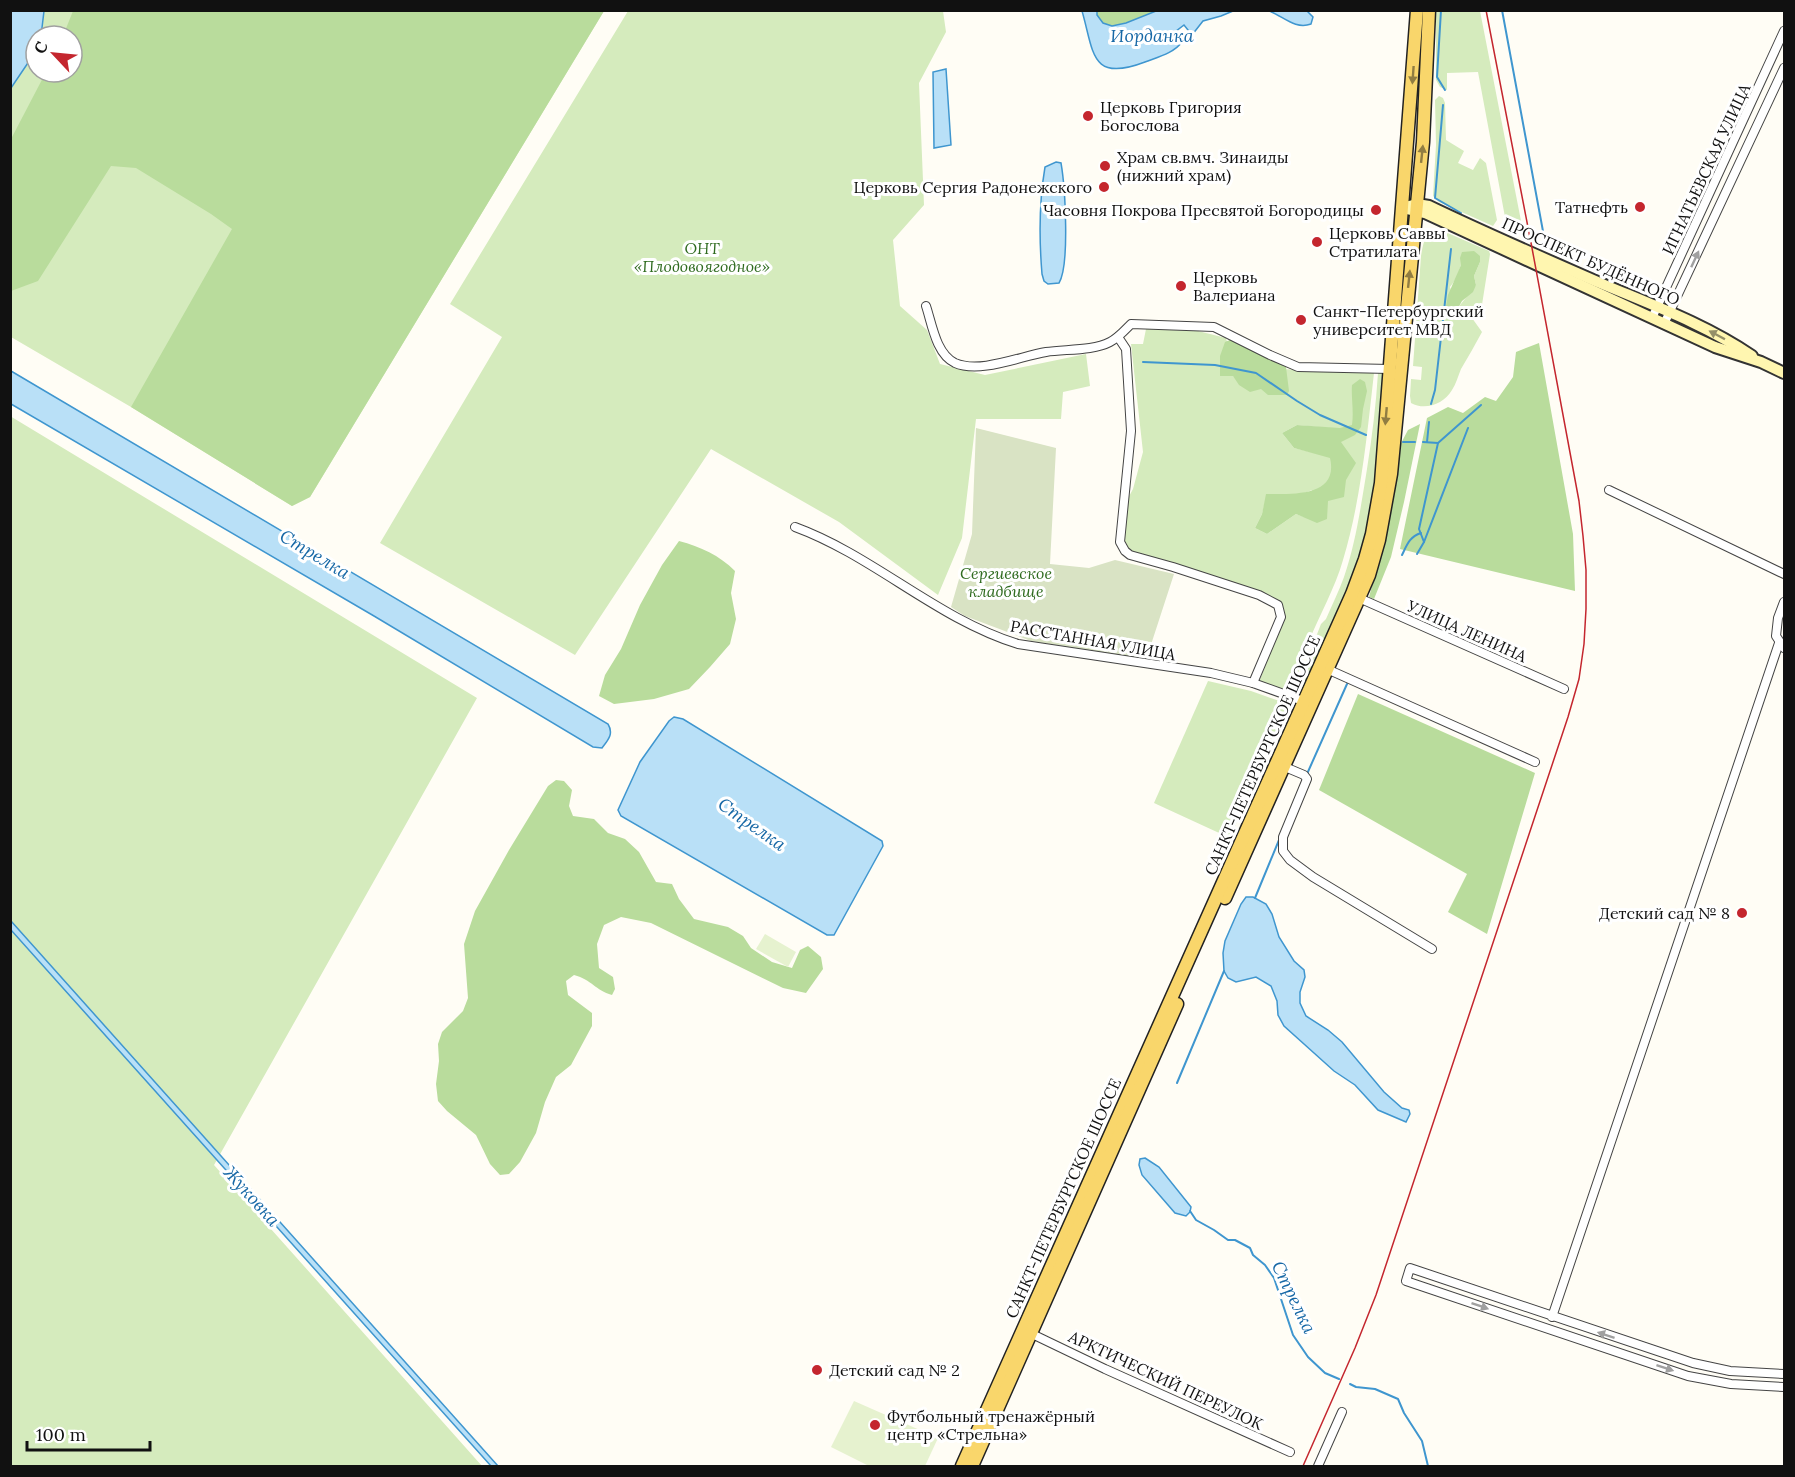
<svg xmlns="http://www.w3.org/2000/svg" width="1795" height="1477" font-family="Lora,serif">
	<rect width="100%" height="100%" fill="#fffdf5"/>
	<g fill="#d5ebbd" fill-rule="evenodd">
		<path d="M11 11H604L310 497 292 506 131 407 11 337ZM36 36H72V72H36Z"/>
		<path d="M628 11H943L946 32 919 83 924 205 893 240 900 306 927 330 940 364 985 375 1086 354 1090 386 1063 392 1061 419H976L962 538 938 595 839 522 711 449 575 655 380 543 502 337 450 304Z"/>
		<path d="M1436 11H1480L1522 226 1513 230 1505 231V217L1478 72 1447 73V90L1440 87 1436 80Z"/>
		<path d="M1439 96 1443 98 1445 103 1446 140 1464 151 1458 163 1473 170 1480 158 1486 163 1497 220 1493 226 1439 202 1433 196 1436 145 1435 100Z"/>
		<path d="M1435 229 1443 231 1489 251 1490 254 1481 311 1473 315 1472 318 1482 332C1475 345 1468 357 1461 369 1458 376 1456 384 1452 390 1444 404 1425 411 1411 403L1410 396 1411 379 1421 380 1422 367 1413 366 1421 256C1423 245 1424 234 1435 229ZM1480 262 1474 276 1476 285 1457 309 1450 287 1456 279 1461 265Z"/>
		<path d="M1146 329 1198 331 1226 338 1235 371 1233 376 1279 395 1288 394 1284 386 1281 369 1374 373C1367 435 1361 500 1343 560 1335 588 1320 614 1309 641 1302 658 1298 676 1291 693L1259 682 1284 618V612L1279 600 1204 573 1135 553 1127 548 1123 541 1126 502 1133 489 1143 452 1131 344H1143ZM1297 425 1330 428 1323 455 1294 448 1282 433ZM1312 490 1304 517 1296 514 1267 534 1255 528 1262 514 1267 494H1302Z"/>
		<path d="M1378 373H1385L1376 485 1371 518 1357 567 1302 693H1297L1305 673V665L1321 624 1326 619C1332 605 1339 591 1344 577 1356 542 1361 505 1367 469 1372 437 1376 405 1378 373Z"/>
		<path d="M10 416 477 698 214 1165 482 1466H11Z"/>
		<path d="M1208 681 1251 691 1288 704 1230 838 1154 803Z"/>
	</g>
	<g fill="#b9dc9c">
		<path d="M73 11H604L310 497 292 506 131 407 232 229 211 214 136 168 111 166 38 281 11 291V139L46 72H72V36H63Z"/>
		<path d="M1097 11H1156C1144 16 1115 32 1103 23 1102 22 1097 16 1096 15Z"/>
		<path d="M1474 251 1480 256V262L1474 276 1476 285 1473 292 1462 301 1457 310 1450 311 1446 306 1448 295 1461 265 1460 258 1462 252Z"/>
		<path d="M1232 339 1286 367 1289 391 1287 395H1268L1261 389 1250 392 1239 385 1233 376H1220V356L1225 342Z"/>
		<path d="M1539 343 1573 534 1575 591 1400 549 1427 418 1448 407 1463 413 1485 397 1496 401 1513 377 1516 352Z"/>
		<path d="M1360 379 1365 382 1367 391 1363 409 1361 427 1355 435 1341 442 1356 463 1346 480 1344 497 1328 501 1327 519 1317 523 1296 514 1267 534 1255 528 1262 514 1266 494C1293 494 1339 497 1330 458L1294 448 1282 433 1297 425 1340 428 1352 425C1354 411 1351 398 1352 385Z"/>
		<path d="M1420 424 1404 502 1391 557 1374 599 1369 597 1378 564 1398 449 1408 430Z"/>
		<path d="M679 541C701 547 719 555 735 571L731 593 736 619 730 644 710 667 689 689 654 699 614 704 599 696 605 675 621 649 640 605 662 565Z"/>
		<path d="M1358 694 1535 773 1487 934 1448 912 1467 874 1319 790Z"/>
		<path d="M556 780 564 781 572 790 569 806 573 816 594 819 608 833 625 839 639 852 656 882 672 884 679 899 694 919 728 927 743 936 751 948 772 962 792 968 800 950 808 946 821 957 823 969 806 993 783 988 651 923 621 917 604 925 597 944 599 968 613 977 615 989 612 995C595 990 592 980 574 975L566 981 568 995 592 1013V1026L571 1065 556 1077 545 1102 536 1133 520 1162 509 1174 500 1175 490 1164 476 1135 447 1111 438 1101 436 1084 439 1061 438 1044 442 1032 463 1011 468 998 464 944 475 911 509 850 548 786Z"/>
	</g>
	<path fill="#d9e3c4" d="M976 428 1056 448 1050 564 1089 568 1115 560 1174 574 1146 660 1031 641 965 616 951 607 972 534Z"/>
	<g fill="#e6f2cf">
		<path d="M765 934 796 952 788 967 756 949Z"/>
		<path d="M854 1401 938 1438 925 1466H869L831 1447Z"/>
	</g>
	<g fill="#b9e0f7" stroke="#3f96cf" stroke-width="1.5">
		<path d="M11 10 44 11 41 36H36V51L11 88Z"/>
		<path d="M1082 11H1097V15L1103 23 1112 26 1126 23 1156 11H1233L1221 16 1203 21 1192 35 1184 25 1175 32 1182 42C1174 53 1158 57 1145 62 1090 83 1094 52 1082 11Z"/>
		<path d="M1269 11H1307L1313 17 1311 24C1295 30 1283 16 1269 11Z"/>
		<path d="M946 69 951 145 934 148 933 72Z"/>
		<path d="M1056 162 1061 163C1065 186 1070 265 1059 283L1048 284 1044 281 1042 274C1039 238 1039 202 1045 167Z"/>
		<path d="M11 371 608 724C614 734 608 740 602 748L593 747 374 616 11 404Z"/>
		<path d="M674 717 683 719 882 841 883 846 834 935H827L621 816 618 810 640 762 669 721Z"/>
		<path d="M1246 897H1253L1266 904 1272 914 1279 937 1294 961 1304 970 1305 977 1300 992V1003L1306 1016 1328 1030 1342 1042 1384 1092 1402 1108 1409 1110 1410 1114 1406 1122 1378 1110 1355 1085 1334 1071 1284 1026 1278 1015 1277 1001 1271 986 1256 977 1236 982 1228 978 1224 971 1223 953 1225 941 1241 904Z"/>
		<path d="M10 921H11L498 1466H491L11 930Z"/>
		<path d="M1145 1158 1159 1167 1191 1207 1190 1212 1186 1216 1175 1213 1142 1175 1139 1165 1140 1159Z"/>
	</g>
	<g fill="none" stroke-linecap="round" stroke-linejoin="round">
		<g stroke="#3f96cf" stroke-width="2">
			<path d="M1441 10 1437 77 1445 90"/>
			<path d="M1502 10 1545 242 1549 244"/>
			<path d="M1443 105 1435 198 1461 213"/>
			<path d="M1557 248 1570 254"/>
			<path d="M1143 362 1215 365 1256 373 1297 401 1320 415 1366 435"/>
			<path d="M1431 404 1435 390 1451 249"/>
			<path d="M1403 442H1415"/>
			<path d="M1423 442 1438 443 1481 405"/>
			<path d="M1427 442 1429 422"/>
			<path d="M1424 542 1419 529 1438 443"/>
			<path d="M1417 554 1424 542 1468 428"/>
			<path d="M1402 555C1407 545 1409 537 1421 533"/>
			<path d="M1307 774 1347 684"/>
			<path d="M1255 898 1279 840"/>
			<path d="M1177 1083 1224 971"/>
			<path d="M1190 1211 1196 1220 1214 1230 1228 1240H1235L1250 1248 1253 1255 1265 1265 1274 1278 1293 1335 1308 1357 1325 1373 1339 1379"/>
			<path d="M1350 1384 1356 1387 1375 1389 1398 1399 1404 1413 1422 1441 1428 1466"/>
		</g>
		<g stroke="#444" stroke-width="10">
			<g id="minor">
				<path d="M926 306C932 324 936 354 955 363 980 374 1021 356 1046 352 1065 349 1093 351 1110 342 1118 338 1124 331 1131 324L1214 327 1270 355 1298 367 1390 369"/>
				<path d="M1652 318 1784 31"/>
				<path d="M1664 324 1784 68"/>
				<path d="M1118 337 1126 349 1131 431 1120 542 1125 551 1130 555 1173 567 1259 595 1278 605 1281 617 1253 683"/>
				<path d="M1609 490 1784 574"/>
				<path d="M795 527C874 556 937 619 1018 644L1211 673 1253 683 1303 701"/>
				<path d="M1359 598 1564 689"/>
				<path d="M1784 602 1778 618 1776 636 1784 648"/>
				<path d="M1327 669 1535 762"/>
				<path d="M1285 767 1304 775 1307 779 1283 837V851L1290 860 1313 877 1432 949"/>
				<path d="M1552 1317 1779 643"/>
				<path d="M1030 1333 1105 1369 1290 1452"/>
				<path d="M1784 1374 1730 1371 1693 1363 1410 1268 1406 1281 1688 1376 1731 1384 1784 1387"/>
				<path d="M1318 1466 1342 1412"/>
			</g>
		</g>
		<g stroke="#333" stroke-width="14">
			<g id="secondary">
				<path d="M1409 206 1417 204 1429 206C1485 233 1543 258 1600 283 1652 305 1705 324 1752 356"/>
				<path d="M1403 208 1425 213 1715 347 1761 362 1784 373"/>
			</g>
		</g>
		<g stroke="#222" stroke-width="15">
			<g id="primary">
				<path d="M1225 898 1359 598 1369 575 1379 540 1391 474 1423 142 1429 10"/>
				<path d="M962 1466 1352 594 1365 559 1372 534 1381 483 1417 10"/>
				<path d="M972 1466 1177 1004"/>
			</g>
		</g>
		<use href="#minor" stroke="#fff" stroke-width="8"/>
		<use href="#secondary" stroke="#fff6b0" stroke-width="10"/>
		<use href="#primary" stroke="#f9d66b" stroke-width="12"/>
		<path stroke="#c4262e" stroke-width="1.5" d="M1303 1466 1355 1348 1376 1295 1568 717 1579 679 1584 644 1586 609V570L1583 536 1579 501 1532 248 1486 10"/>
	</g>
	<defs><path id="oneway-solid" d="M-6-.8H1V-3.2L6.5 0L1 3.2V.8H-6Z" transform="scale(1.5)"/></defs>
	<g fill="#917d42">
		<use href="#oneway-solid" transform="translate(1413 75) rotate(94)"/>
		<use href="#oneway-solid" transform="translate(1422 154) rotate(-84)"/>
		<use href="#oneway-solid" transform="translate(1409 279) rotate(-84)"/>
		<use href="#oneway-solid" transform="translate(1386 416) rotate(95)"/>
	</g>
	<g fill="#a0a0a0">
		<use href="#oneway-solid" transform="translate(1695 259) rotate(-65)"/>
		<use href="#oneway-solid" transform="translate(1480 1306) rotate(19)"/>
		<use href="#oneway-solid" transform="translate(1606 1335) rotate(-162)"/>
		<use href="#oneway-solid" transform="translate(1665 1368) rotate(18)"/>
	</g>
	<use fill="#948f68" href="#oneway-solid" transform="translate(1717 335) rotate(-152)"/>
	<g fill="#c4262e" stroke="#fff" stroke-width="2">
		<circle cx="1088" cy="116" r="6"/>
		<circle cx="1105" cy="166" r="6"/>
		<circle cx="1104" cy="187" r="6"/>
		<circle cx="1640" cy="207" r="6"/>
		<circle cx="1376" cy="210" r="6"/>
		<circle cx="1317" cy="242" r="6"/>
		<circle cx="1181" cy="286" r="6"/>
		<circle cx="1301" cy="320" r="6"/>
		<circle cx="1742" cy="913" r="6"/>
		<circle cx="817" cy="1370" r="6"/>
		<circle cx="875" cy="1425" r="6"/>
	</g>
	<g text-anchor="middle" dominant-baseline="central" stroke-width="6" stroke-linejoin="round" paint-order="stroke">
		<g font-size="16" fill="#111" stroke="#fff" text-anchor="start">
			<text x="1100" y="107">Церковь Григория<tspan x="1100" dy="18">Богослова</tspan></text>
			<text x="1117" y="157">Храм св.вмч. Зинаиды<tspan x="1117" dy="18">(нижний храм)</tspan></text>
			<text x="1092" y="187" text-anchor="end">Церковь Сергия Радонежского</text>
			<text x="1628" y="207" text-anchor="end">Татнефть</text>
			<text x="1364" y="210" text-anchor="end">Часовня Покрова Пресвятой Богородицы</text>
			<text x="1329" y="233">Церковь Саввы<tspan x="1329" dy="18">Стратилата</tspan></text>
			<text x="1193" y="277">Церковь<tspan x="1193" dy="18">Валериана</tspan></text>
			<text x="1313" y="311">Санкт-Петербургский<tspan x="1313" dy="18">университет МВД</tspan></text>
			<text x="1730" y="913" text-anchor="end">Детский сад № 8</text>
			<text x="829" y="1370">Детский сад № 2</text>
			<text x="887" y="1416">Футбольный тренажёрный<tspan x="887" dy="18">центр «Стрельна»</tspan></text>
		</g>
		<g font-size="16" fill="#111" stroke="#fff">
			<text transform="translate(1706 169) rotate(-65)">ИГНАТЬЕВСКАЯ УЛИЦА</text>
			<text transform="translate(1591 261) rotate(24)">ПРОСПЕКТ БУДЁННОГО</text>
			<text transform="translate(1467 631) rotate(24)">УЛИЦА ЛЕНИНА</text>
			<text transform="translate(1093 640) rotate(10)">РАССТАННАЯ УЛИЦА</text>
			<text transform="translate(1262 755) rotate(-66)">САНКТ-ПЕТЕРБУРГСКОЕ ШОССЕ</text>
			<text transform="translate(1063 1198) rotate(-66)">САНКТ-ПЕТЕРБУРГСКОЕ ШОССЕ</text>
			<text transform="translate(1166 1380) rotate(25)">АРКТИЧЕСКИЙ ПЕРЕУЛОК</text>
		</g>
		<g font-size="16" font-style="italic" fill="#2f6b1f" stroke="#fff">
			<text x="702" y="248">ОНТ<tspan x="702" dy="18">«Плодовоягодное»</tspan></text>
			<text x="1006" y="573">Сергиевское<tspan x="1006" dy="18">кладбище</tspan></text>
		</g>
		<g font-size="18" font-style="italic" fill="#1768a6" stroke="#fff">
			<text x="1152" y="35">Иорданка</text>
			<text transform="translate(315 554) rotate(31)">Стрелка</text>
			<text transform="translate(752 824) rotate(35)">Стрелка</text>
			<text transform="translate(252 1196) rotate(48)">Жуковка</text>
			<text transform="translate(1294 1297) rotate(64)">Стрелка</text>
		</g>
	</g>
	<rect width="1795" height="1477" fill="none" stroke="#111111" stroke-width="24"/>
	<g transform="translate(54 54) rotate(296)"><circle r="28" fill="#ffffff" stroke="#a0a0a0" stroke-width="1.5"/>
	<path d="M0-4.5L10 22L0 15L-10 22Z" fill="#c4262e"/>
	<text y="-9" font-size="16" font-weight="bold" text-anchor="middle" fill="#111111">С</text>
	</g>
	<path d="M27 1441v9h123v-9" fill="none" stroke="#111111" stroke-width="3"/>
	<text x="36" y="1441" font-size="18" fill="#111111" stroke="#ffffff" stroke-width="4.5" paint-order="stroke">100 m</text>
</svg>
